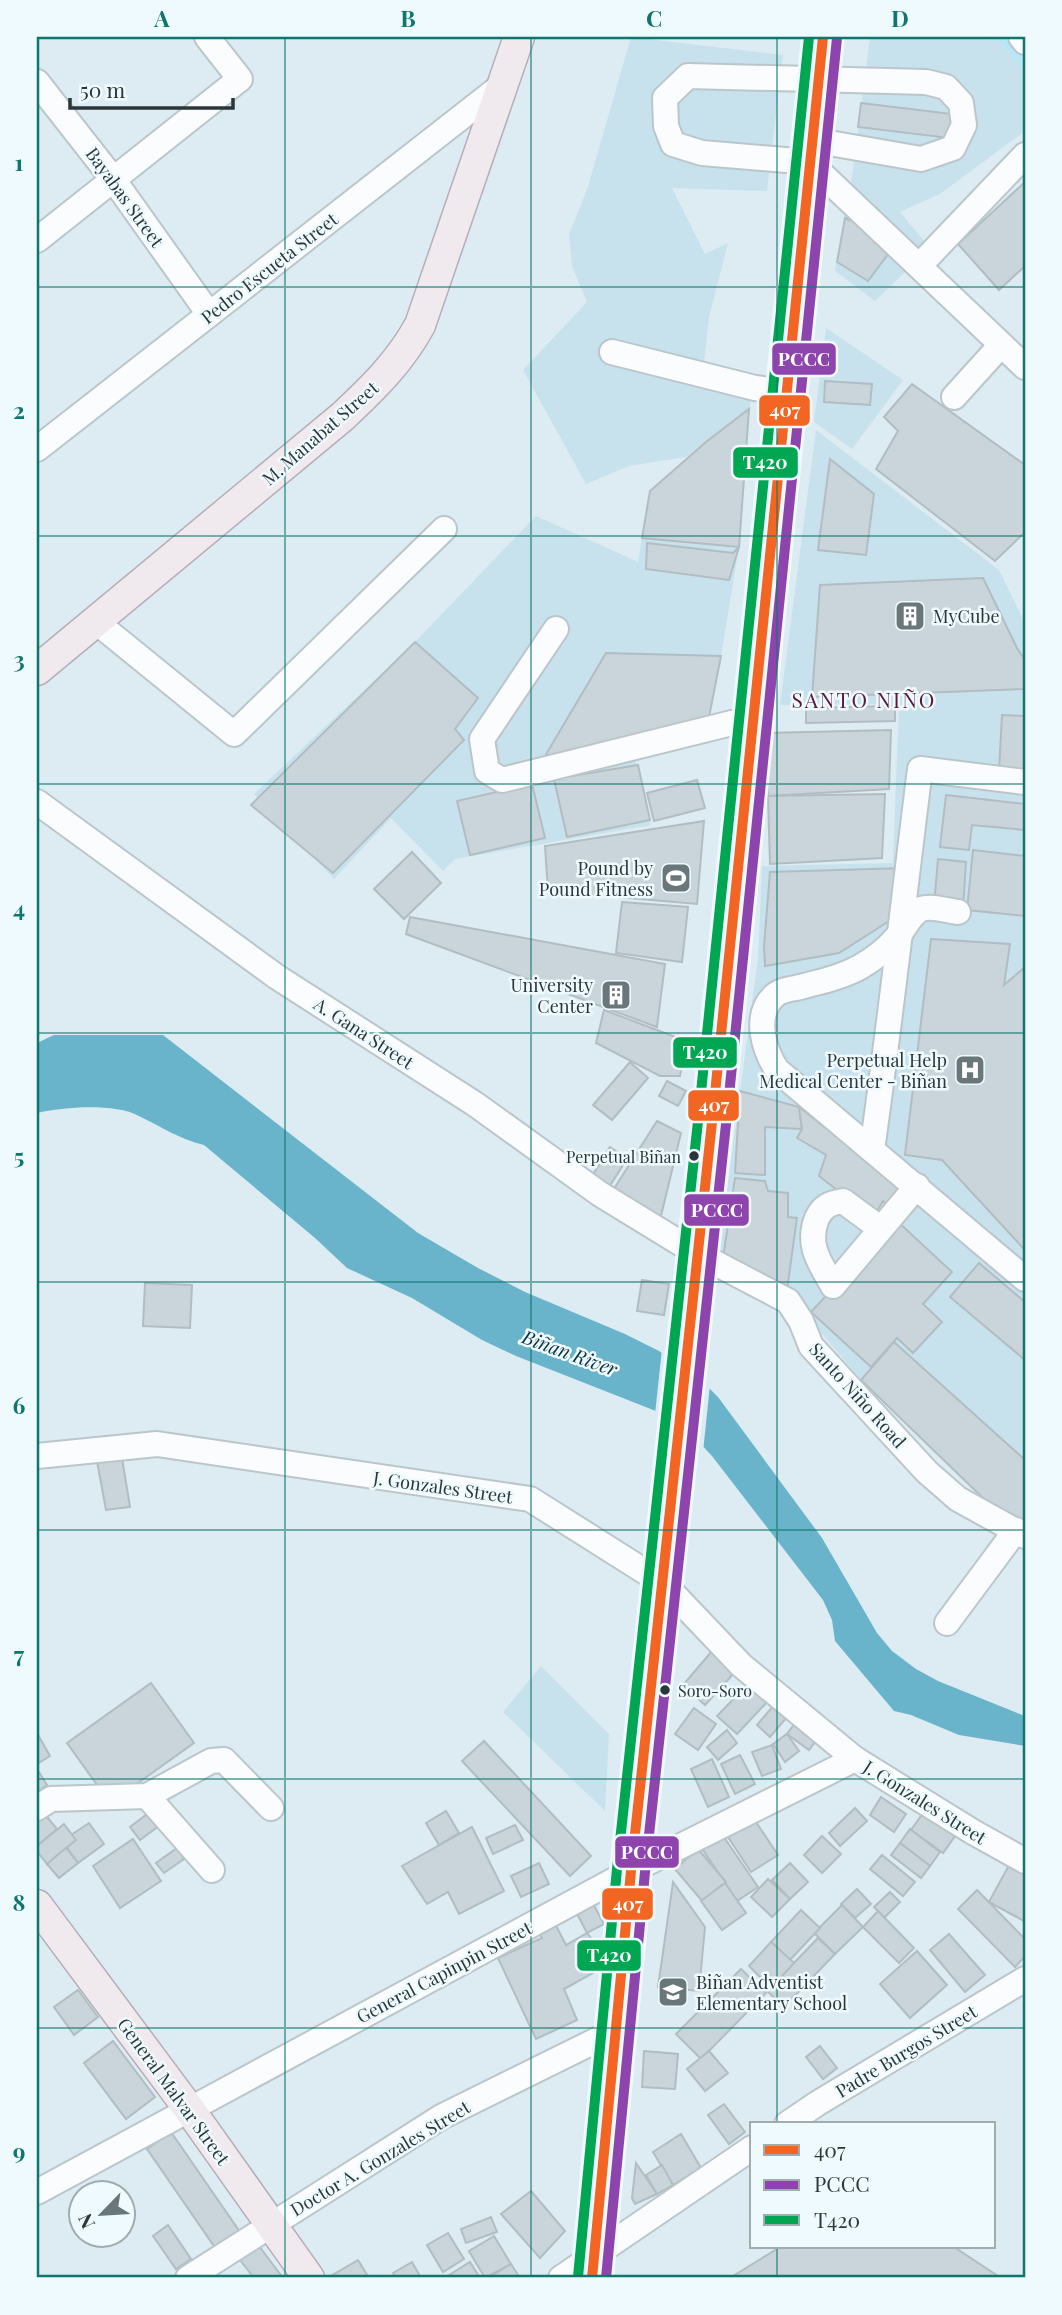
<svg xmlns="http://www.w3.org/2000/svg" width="1062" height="2315" font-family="'Playfair Display',serif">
	<rect width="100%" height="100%" fill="#dcecf2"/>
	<g fill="#c7e2ec">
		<path d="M631 37 783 55 767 191 672 188 705 254 728 243 709 317 703 372 756 380 749 409 686 457 629 466 586 484 523 370 587 302 572 266 569 234 587 190Z"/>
		<path d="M870 37H980L1000 42 1025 71V131L940 194 900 212 930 248 875 301 835 271 851 184Z"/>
		<path d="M826 328 903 380 852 449 814 422Z"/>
		<path d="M816 430 999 570 1025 623V1526L987 1502 861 1380 820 1331 811 1312 717 1264 758 958 762 866 893 863 899 704 780 705Z"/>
		<path d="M536 516 638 562 642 538 739 547 721 656 606 654 538 767 632 745 651 825 455 859 443 871 391 818 334 879 254 794 415 642Z"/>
		<path d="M541 1666 609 1734 605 1811 503 1712Z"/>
	</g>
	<path fill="#b6e7f9" d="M980 37H1025V71L1000 42Z"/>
	<path fill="#69b4cb" d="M54 1035H163L418 1233 478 1268 525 1292 625 1334 659 1351 705 1384 718 1397 822 1538 877 1633 892 1651 916 1669 938 1681 1025 1716V1746L959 1735 911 1715 894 1711 835 1641 832 1620 823 1600 712 1456 697 1440 666 1415 516 1356 482 1340 412 1298 347 1268 315 1238 204 1145C179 1139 162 1127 139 1116 114 1103 64 1107 37 1113V1043Z"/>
	<path fill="#dcecf2" d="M662 1349 692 1369 710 1385 703 1452 695 1442 655 1414Z"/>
	<g fill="#c9d5da" stroke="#b1bdc2" stroke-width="2">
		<path d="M861 103 952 114 949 138 858 127Z"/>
		<path d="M1025 182V266L999 290 958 244Z"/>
		<path d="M845 218 869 229 892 249 868 281 837 262Z"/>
		<path d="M825 381 872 384 870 405 824 402Z"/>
		<path d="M912 384 1025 465V532L995 561 876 469 898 431 884 417Z"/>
		<path d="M749 409 739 547 642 538 650 491 706 442Z"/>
		<path d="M830 459 874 494 866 555 818 550Z"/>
		<path d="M647 543 733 553 739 547 729 580 646 569Z"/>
		<path d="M983 578 1017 648 1025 660V689L812 697 820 585Z"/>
		<path d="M415 642 478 698 455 729 464 740 333 873 251 805Z"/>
		<path d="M606 653 721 656 709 717 538 768Z"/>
		<path d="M895 706V721L806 723V708Z"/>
		<path d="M1002 715 1025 716V773L999 772Z"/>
		<path d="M891 730 889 789 768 796 765 733Z"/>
		<path d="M638 765 650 820 567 837 554 779Z"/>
		<path d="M697 780 705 808 654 821 647 793Z"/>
		<path d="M532 784 545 838 470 855 457 801Z"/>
		<path d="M885 794 882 858 770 864 768 796Z"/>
		<path d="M946 795 1025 804V830L972 825 969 850 940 847Z"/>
		<path d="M704 821 697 904 548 891 545 846Z"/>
		<path d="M973 850 1025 856V916L967 910Z"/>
		<path d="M412 852 441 883 404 919 374 889Z"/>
		<path d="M938 859 966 862 963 908 934 906Z"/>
		<path d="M905 868 897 916 839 953 765 966 764 946 770 872Z"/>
		<path d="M622 902 688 907 682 962 616 953Z"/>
		<path d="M410 917 665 964 657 1027 406 934Z"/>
		<path d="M931 939 1010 944 1004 985 1025 967V1246L1023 1248 942 1160 905 1155Z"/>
		<path d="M604 1010 686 1041 680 1076H660L596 1043Z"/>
		<path d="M630 1062 648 1078 612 1120 593 1105Z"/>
		<path d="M667 1081 686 1091 678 1106 659 1096Z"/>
		<path d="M740 1091 799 1107 802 1129 765 1127V1175L735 1173Z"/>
		<path d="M799 1107 903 1189 888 1206 883 1201 873 1218 819 1176 826 1155 797 1138 802 1129Z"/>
		<path d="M657 1121 681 1133 660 1220 610 1195Z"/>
		<path d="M610 1147 627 1159 609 1187 592 1176Z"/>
		<path d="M735 1178 765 1181 768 1191 788 1193V1217L797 1218 786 1297 722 1264Z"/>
		<path d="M896 1220 952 1272 923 1304 942 1322 913 1353 897 1338 871 1367 811 1312Z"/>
		<path d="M979 1263 1025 1302V1360L950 1297Z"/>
		<path d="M642 1280 669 1284 664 1315 637 1311Z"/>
		<path d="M145 1283 192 1285 190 1328 143 1326Z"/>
		<path d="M894 1342 1025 1460V1526L987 1502 861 1380Z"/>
		<path d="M122 1458 130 1507 106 1510 97 1461Z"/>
		<path d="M712 1651 735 1672 705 1705 683 1685Z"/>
		<path d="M750 1682 769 1700 737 1734 717 1716Z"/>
		<path d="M151 1683 194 1743 124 1793 105 1796 67 1743Z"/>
		<path d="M774 1705 787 1717 770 1737 757 1725Z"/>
		<path d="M694 1708 716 1724 698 1750 675 1734Z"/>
		<path d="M798 1719 820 1735 809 1750 787 1734Z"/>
		<path d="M727 1730 737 1743 718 1760 707 1747Z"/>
		<path d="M37 1733 50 1756 37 1764Z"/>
		<path d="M787 1734 799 1751 785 1762 773 1744Z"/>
		<path d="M484 1741 591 1856 570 1876 462 1761Z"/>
		<path d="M772 1745 781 1769 762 1776 752 1752Z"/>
		<path d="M740 1755 755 1784 735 1794 721 1764Z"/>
		<path d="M712 1759 729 1797 708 1807 691 1769Z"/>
		<path d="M37 1769 47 1785 37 1792Z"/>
		<path d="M881 1797 906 1814 894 1832 870 1815Z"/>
		<path d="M855 1808 867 1821 840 1846 829 1833Z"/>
		<path d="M926 1809 958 1832 943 1853 911 1830Z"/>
		<path d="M42 1811 57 1829 37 1846V1815Z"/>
		<path d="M446 1811 459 1833 439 1845 426 1823Z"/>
		<path d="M150 1812 160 1825 140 1840 130 1827Z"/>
		<path d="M754 1819 778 1855 751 1872 728 1837Z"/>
		<path d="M89 1823 104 1844 78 1863 62 1841Z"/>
		<path d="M64 1824 76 1840 47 1864 37 1851V1846Z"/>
		<path d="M515 1825 523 1840 493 1854 486 1838Z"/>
		<path d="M472 1827 504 1891 459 1914 448 1892 427 1904 402 1866Z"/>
		<path d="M910 1829 940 1852 930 1866 900 1843Z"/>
		<path d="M719 1830 758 1887 737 1901 699 1844Z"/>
		<path d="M822 1836 841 1854 822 1873 804 1855Z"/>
		<path d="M133 1839 161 1881 120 1908 93 1866Z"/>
		<path d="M900 1843 930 1866 921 1878 891 1855Z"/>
		<path d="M66 1848 78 1863 59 1878 47 1864Z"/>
		<path d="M177 1848 184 1859 164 1873 156 1863Z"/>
		<path d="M698 1849 726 1882 703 1902 675 1869Z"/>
		<path d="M882 1855 915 1882 903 1896 870 1869Z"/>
		<path d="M539 1863 549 1884 521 1897 511 1876Z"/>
		<path d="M790 1863 808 1882 790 1899 772 1880Z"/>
		<path d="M1009 1865 1025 1874 1024 1921 989 1902Z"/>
		<path d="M768 1879 790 1899 772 1917 751 1897Z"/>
		<path d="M673 1882 705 1927 699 1991 658 1987Z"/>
		<path d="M725 1883 746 1913 722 1930 701 1901Z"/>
		<path d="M857 1889 871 1904 855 1918 841 1904Z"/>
		<path d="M977 1890 1025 1939V1956L1015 1967 958 1909Z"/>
		<path d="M890 1892 900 1902 884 1918 874 1907Z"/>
		<path d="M591 1900 604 1924 587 1933 574 1908Z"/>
		<path d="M842 1905 863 1927 835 1954 814 1933Z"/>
		<path d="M801 1910 820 1928 790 1960 771 1942Z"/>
		<path d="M878 1911 914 1948 899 1963 863 1927Z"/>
		<path d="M553 1920 566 1945 587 1933 599 1948 585 1956 593 1973 564 1989 577 2020 536 2039 498 1958 542 1938 537 1928Z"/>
		<path d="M949 1934 985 1975 965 1992 930 1950Z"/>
		<path d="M818 1938 835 1954 784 2007 767 1991Z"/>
		<path d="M771 1942 794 1963 771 1988 749 1966Z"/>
		<path d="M917 1951 947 1985 910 2018 880 1984Z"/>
		<path d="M741 1969 766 1993 701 2059 676 2034Z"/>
		<path d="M78 1990 98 2017 74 2035 54 2007Z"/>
		<path d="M113 2041 155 2097 126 2119 84 2063Z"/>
		<path d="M820 2046 837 2068 823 2079 806 2057Z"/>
		<path d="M644 2051 678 2054 675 2089 642 2087Z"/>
		<path d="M709 2051 728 2073 705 2091 687 2069Z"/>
		<path d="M724 2104 745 2132 729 2144 708 2115Z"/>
		<path d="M171 2132 240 2232 216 2249 147 2149Z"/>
		<path d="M681 2134 701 2168 673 2185 653 2152Z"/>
		<path d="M636 2163 657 2194 635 2204 632 2198Z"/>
		<path d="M662 2165 673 2185 657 2194 646 2175Z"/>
		<path d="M531 2191 565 2231 540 2258 501 2214Z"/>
		<path d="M491 2217 497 2232 466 2243 461 2229Z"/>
		<path d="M168 2225 191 2259 176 2269 153 2236Z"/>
		<path d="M448 2233 464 2259 443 2272 427 2245Z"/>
		<path d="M494 2236 511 2264 485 2278 469 2251Z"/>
		<path d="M259 2246 283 2278H254L240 2260Z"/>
		<path d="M780 2247H954L1001 2278H730Z"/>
		<path d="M358 2260 369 2278H332L331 2276Z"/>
		<path d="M412 2262 421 2278H396L393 2273Z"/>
		<path d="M470 2262 480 2278H446V2277Z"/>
		<path d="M511 2264 520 2278H488Z"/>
	</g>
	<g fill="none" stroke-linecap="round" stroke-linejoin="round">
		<g stroke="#bbc6cb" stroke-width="28">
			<g id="minor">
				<path d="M1021 37 1025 42"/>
				<path d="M37 82 113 179 209 314"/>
				<path d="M812 140 921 159 953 148 964 125 961 103 946 87 926 82 688 76 665 98 666 126 673 144 702 153 809 162 1025 367"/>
				<path d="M37 240 240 79 207 37"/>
				<path d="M920 265 1025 155"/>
				<path d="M612 352 755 388 785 392"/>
				<path d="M954 397 1001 345"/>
				<path d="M37 449 501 86"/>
				<path d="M95 621 234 734 444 529"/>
				<path d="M556 629 482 739 487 771 502 780 752 718"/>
				<path d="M37 802 277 977 475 1104 600 1194 698 1254 788 1301 801 1321 811 1346 927 1472 958 1499 1025 1536"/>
				<path d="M958 912C948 911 931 905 921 909 910 914 905 929 897 937 886 950 874 959 860 967 842 977 823 981 804 986 795 989 781 989 774 996 753 1016 764 1050 777 1070L1025 1279"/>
				<path d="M872 1150C890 1023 904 896 920 769L1025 782"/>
				<path d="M881 1229 843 1201C830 1203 823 1206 817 1218 806 1245 820 1263 833 1286L917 1186"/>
				<path d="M37 1456 157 1444 530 1499 663 1583 741 1665 855 1759 973 1832 1025 1861"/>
				<path d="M947 1623 1016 1530"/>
				<path d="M147 1796 212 1870"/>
				<path d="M37 1808 51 1799 147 1796 211 1761 224 1760 271 1808"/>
				<path d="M787 2124 818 2103 1025 1979"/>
				<path d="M37 2192 631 1871 855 1759"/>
				<path d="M188 2278 441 2117 617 2030"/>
				<path d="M561 2278 752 2148"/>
			</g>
		</g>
		<g stroke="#b5adb7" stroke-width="33">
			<g id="major">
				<path d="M37 670 342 417C372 389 400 362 420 325L519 37"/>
				<path d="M37 1905 189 2109 309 2278"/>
			</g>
		</g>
		<g stroke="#b5adb7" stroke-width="38">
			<path id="highway" d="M592 2278 631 1871 713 1113 785 392 823 37"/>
		</g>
		<use href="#minor" stroke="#fafcfd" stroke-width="24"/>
		<use href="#major" stroke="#f0e9ee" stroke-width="30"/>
		<use href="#highway" stroke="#e8dce4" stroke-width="35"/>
		<g stroke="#effafe" stroke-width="16">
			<path id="bus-1" d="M592 2278 631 1871 713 1113 823 37"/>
		</g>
		<g stroke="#effafe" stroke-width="16">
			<path id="bus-2" d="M606 2278 645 1872 727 1115 837 38"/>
		</g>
		<g stroke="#effafe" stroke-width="16">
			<path id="bus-3" d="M578 2277 617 1869 699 1112 809 37"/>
		</g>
		<use href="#bus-1" stroke="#f26522" stroke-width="10"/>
		<use href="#bus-2" stroke="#8e44ad" stroke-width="10"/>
		<use href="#bus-3" stroke="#00a651" stroke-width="10"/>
	</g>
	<path fill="none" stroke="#0f766e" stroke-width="2" stroke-opacity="0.55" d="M285 37V2278M531 37V2278M777 37V2124M37 287H1025M37 536H1025M37 784H1025M37 1033H1025M37 1282H1025M37 1530H1025M37 1779H1025M37 2028H1025M777 2247V2278"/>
	<defs>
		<g id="building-square" transform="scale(1.575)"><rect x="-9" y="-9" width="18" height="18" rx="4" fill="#69767a" stroke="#effafe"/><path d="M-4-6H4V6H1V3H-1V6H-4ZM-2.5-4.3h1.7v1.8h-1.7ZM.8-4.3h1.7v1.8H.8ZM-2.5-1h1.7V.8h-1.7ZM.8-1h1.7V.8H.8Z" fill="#fff"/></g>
		<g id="stadium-square" transform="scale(1.575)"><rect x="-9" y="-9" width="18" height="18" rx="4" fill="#69767a" stroke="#effafe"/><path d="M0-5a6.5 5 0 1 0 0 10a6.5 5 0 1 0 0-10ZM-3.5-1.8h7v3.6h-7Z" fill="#fff"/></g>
		<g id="hospital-square" transform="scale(1.575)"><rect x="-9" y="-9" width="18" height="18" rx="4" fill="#69767a" stroke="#effafe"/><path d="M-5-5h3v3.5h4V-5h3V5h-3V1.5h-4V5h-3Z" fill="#fff"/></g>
		<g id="school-square" transform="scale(1.575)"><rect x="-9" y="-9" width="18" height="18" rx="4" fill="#69767a" stroke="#effafe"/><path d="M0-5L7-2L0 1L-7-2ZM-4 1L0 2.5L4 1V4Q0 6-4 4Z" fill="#fff"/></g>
	</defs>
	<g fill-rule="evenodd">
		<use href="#building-square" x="910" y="616"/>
		<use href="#stadium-square" x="676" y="878"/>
		<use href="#building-square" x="616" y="995"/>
		<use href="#hospital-square" x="970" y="1070"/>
		<use href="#school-square" x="673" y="1992"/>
	</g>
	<g fill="#2b3639" stroke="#effafe" stroke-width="2.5">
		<circle cx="694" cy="1156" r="6"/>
		<circle cx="665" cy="1690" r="6"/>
	</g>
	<g text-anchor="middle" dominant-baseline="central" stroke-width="5" stroke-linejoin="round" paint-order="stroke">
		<g font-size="16" fill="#2b3639" stroke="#effafe" text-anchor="end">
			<text x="681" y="1156">Perpetual Biñan</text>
			<text x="678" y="1690" text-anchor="start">Soro-Soro</text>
		</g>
		<g font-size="18" fill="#2b3639" stroke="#effafe">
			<text transform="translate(125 197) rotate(54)">Bayabas Street</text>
			<text transform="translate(269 268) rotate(-38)">Pedro Escueta Street</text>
			<text transform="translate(320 433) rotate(-41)">M. Manabat Street</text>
			<text transform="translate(364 1033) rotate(33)">A. Gana Street</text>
			<text transform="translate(858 1395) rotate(48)">Santo Niño Road</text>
			<text transform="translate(443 1487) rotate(8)">J. Gonzales Street</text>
			<text transform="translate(925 1802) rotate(32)">J. Gonzales Street</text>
			<text transform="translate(444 1972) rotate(-28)">General Capinpin Street</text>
			<text transform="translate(906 2051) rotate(-31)">Padre Burgos Street</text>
			<text transform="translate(174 2091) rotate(54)">General Malvar Street</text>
			<text transform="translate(380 2158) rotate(-31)">Doctor A. Gonzales Street</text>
		</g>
		<g font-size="18" fill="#2b3639" stroke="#effafe" text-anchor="end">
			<text x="933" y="616" text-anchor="start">MyCube</text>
			<text x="653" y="868">Pound by<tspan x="653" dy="21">Pound Fitness</tspan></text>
			<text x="593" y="985">University<tspan x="593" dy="21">Center</tspan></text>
			<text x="947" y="1060">Perpetual Help<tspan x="947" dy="21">Medical Center - Biñan</tspan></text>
			<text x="696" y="1982" text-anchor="start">Biñan Adventist<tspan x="696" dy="21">Elementary School</tspan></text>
		</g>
		<g font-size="19" font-style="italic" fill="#063441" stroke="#effafe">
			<text transform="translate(570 1352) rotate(20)">Biñan River</text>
		</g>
		<g font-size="21" letter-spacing="2" fill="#59193a" stroke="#effafe">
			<text x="864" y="699">SANTO NIÑO</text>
		</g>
	</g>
	<g stroke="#effafe" stroke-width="2.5">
		<rect x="771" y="342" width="66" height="34" rx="7" fill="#8e44ad"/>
		<rect x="758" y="394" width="53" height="33" rx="7" fill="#f26522"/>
		<rect x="732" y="446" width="67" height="33" rx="7" fill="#00a651"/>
		<rect x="672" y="1036" width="66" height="33" rx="7" fill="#00a651"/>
		<rect x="687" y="1089" width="53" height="33" rx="7" fill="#f26522"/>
		<rect x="683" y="1193" width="67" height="34" rx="7" fill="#8e44ad"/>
		<rect x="614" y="1835" width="66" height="34" rx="7" fill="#8e44ad"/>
		<rect x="601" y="1887" width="53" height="34" rx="7" fill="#f26522"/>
		<rect x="576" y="1939" width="66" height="33" rx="7" fill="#00a651"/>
	</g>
	<g font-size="19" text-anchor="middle" font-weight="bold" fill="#fff">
		<text x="804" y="366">PCCC</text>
		<text x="785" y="417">407</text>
		<text x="765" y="469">T420</text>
		<text x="705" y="1059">T420</text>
		<text x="714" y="1112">407</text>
		<text x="717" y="1217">PCCC</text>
		<text x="647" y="1859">PCCC</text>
		<text x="628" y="1911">407</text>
		<text x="609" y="1962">T420</text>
	</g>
	<rect width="1062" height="2315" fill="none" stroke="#effafe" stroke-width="77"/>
	<rect x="750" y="2122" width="245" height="126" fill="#effafe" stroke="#a1acaf" stroke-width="2"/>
	<rect x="764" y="2145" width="35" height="10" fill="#f26522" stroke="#a1acaf" stroke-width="2"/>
	<text x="814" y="2158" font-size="21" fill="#2b3639">407</text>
	<rect x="764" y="2180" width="35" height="10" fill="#8e44ad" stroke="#a1acaf" stroke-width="2"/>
	<text x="814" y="2192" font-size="21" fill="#2b3639">PCCC</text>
	<rect x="764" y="2215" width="35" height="10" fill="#00a651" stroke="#a1acaf" stroke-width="2"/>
	<text x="814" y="2228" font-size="21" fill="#2b3639">T420</text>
	<g transform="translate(102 2214) rotate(245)"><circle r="33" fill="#effafe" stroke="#a1acaf" stroke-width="2"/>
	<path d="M0-5L12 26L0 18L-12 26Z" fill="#69767a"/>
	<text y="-10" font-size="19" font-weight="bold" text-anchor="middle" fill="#2b3639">N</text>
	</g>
	<path d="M70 98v10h163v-10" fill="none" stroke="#2b3639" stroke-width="3.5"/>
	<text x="80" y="98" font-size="21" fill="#2b3639" stroke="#effafe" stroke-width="5" paint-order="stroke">50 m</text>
	<rect x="38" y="38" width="986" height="2238" fill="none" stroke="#0f766e" stroke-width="2.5"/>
	<g font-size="23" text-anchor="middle" font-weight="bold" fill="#0f766e">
		<text x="162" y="27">A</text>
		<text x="408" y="27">B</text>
		<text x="654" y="27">C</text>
		<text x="900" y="27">D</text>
		<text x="19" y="171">1</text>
		<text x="19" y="419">2</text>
		<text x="19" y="668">3</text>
		<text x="19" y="917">4</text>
		<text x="19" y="1165">5</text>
		<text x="19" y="1414">6</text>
		<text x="19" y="1663">7</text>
		<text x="19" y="1911">8</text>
		<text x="19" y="2160">9</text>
	</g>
</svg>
